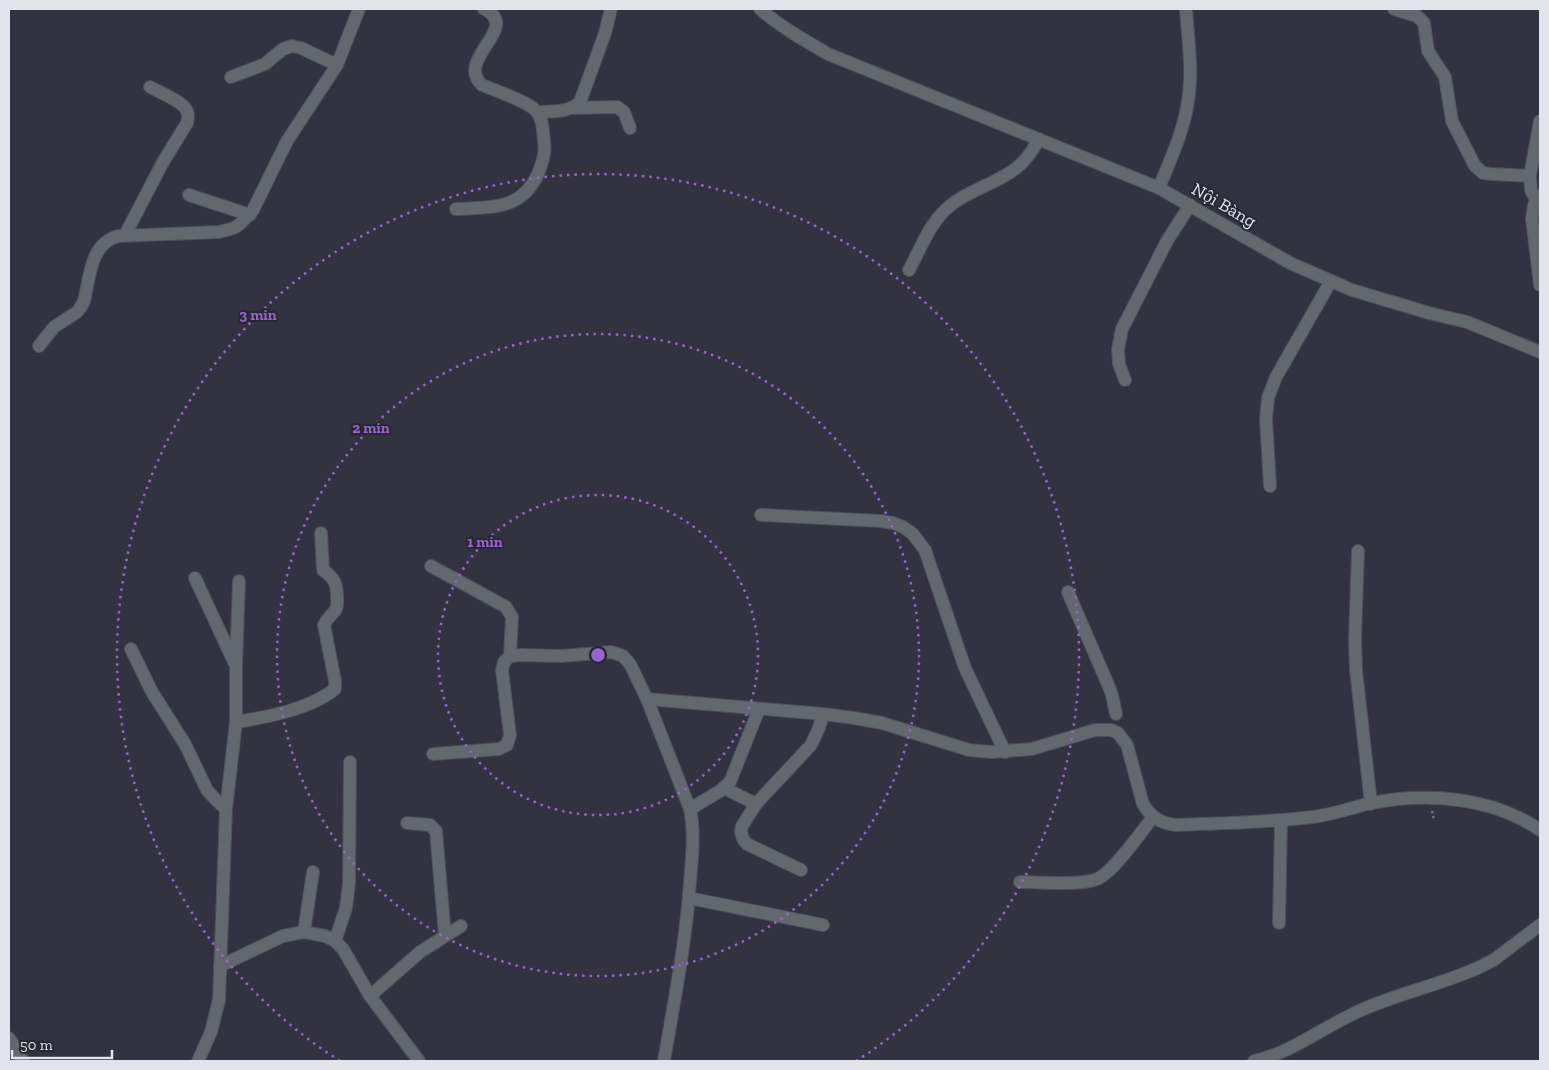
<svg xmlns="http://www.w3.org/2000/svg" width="1549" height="1070" font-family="'Zilla Slab',serif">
	<rect width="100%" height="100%" fill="#323240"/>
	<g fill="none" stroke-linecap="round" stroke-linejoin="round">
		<g stroke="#4e4e5c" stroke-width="14">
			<g id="minor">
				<path d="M760 9C781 27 804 40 828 54L1159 188 1290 263 1352 290 1429 313 1467 322 1540 352"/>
				<path d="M1394 9 1417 16 1424 23 1428 51 1445 77 1452 121 1475 166 1483 173 1491 174 1530 176"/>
				<path d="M231 77 265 64 283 49 292 46 301 48 337 65"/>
				<path d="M573 108 617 107 624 112 630 128"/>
				<path d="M537 112C551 111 569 113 580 102L605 33 611 9"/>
				<path d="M1159 188C1170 160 1184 131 1188 101 1193 71 1188 39 1186 9"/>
				<path d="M189 195 250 215"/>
				<path d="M1540 195 1534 205 1532 219 1540 285"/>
				<path d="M1536 200 1531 190 1530 176 1540 121"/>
				<path d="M456 209C490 207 521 211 538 174 542 163 546 153 544 141 543 131 543 116 534 109 526 101 494 90 482 85 454 59 523 27 484 9"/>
				<path d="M125 235 163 162 187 123C188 119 189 115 187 111 184 102 159 92 150 87"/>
				<path d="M909 270C921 248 930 221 951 205 970 190 995 184 1015 169 1026 161 1032 151 1039 139"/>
				<path d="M39 346 54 327 77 312 81 307 84 301C90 277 90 244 118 236L219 232 234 228 240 224 253 210 287 141 337 65 359 9"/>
				<path d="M1125 380 1119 364 1118 349 1122 329 1167 241 1190 205"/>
				<path d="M1270 486 1266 419 1268 398 1276 377 1331 281"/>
				<path d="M761 515 881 521 893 523 903 527 912 533 925 550 965 668 1005 752"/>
				<path d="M1358 551 1355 639 1356 670 1371 804"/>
				<path d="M431 566 506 607 512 617 510 656"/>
				<path d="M195 578 234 662"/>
				<path d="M1068 592 1109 687 1112 695 1116 714"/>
				<path d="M131 649 152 692 185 744 207 790 216 800 226 809"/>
				<path d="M647 699 823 714 854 718 882 723 969 750 992 752 1032 749 1095 730H1111L1118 733 1127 745 1143 804C1151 817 1160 823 1175 825 1220 823 1266 823 1312 817 1332 815 1351 808 1371 803 1427 792 1492 797 1540 830"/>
				<path d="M236 722C268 717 310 709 335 689V681L324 625C328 616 332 616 336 609 338 605 337 601 337 597 337 583 334 578 323 570L321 533"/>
				<path d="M433 754 499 749 507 745 510 735 502 670 504 662 510 656 521 655 561 656 611 652 623 656 630 664 647 699 690 809C695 834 692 857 690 882 686 942 674 1002 664 1061"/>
				<path d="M724 788 756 804"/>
				<path d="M690 809 720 791 730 782 759 709"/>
				<path d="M407 823 430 825 436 831 445 936"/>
				<path d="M801 870 747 844C742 839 740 833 742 826L756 804 811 745 819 728 823 714"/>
				<path d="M1020 882C1039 882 1080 886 1097 879 1113 873 1141 832 1153 817"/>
				<path d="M689 898 823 925"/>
				<path d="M1279 923 1281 821"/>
				<path d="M304 932 313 872"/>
				<path d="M335 941 346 908 349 883 350 762"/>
				<path d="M220 966 283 936 304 932 325 936 335 941 343 949 370 996 419 1061"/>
				<path d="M370 996 420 952 461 926"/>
				<path d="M9 1038 23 1061"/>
				<path d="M198 1061 211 1032 219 1000 226 809 236 722V665L239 581"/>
				<path d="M1254 1061C1291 1053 1322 1028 1357 1012 1397 993 1442 985 1482 966L1495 959 1540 925"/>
			</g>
		</g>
		<path stroke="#70707c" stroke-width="2.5" stroke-dasharray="2.5 2.5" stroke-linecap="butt" d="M1432 811 1434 820"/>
		<use href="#minor" stroke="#63676e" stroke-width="12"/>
	</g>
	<g fill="none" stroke="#9a63cc" stroke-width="2.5" stroke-dasharray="2.5 5">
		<circle cx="598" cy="655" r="160"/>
		<circle cx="598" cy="655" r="321"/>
		<path d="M340 1061A481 481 0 1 1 856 1061"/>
	</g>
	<g text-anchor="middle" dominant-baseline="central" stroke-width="4" stroke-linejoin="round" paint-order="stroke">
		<g font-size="18" fill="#e3e3ec" stroke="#282835">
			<text transform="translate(1224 205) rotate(30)">Nội Bàng</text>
		</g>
	</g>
	<circle cx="598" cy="655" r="8" fill="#9a63cc" stroke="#282835" stroke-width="2.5"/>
	<g font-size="15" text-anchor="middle" font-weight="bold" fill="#9a63cc" stroke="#282835" stroke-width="4" stroke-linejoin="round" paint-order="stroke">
		<text x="258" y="320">3 min</text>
		<text x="371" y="433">2 min</text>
		<text x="485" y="547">1 min</text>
	</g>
	<rect width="1549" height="1070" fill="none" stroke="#e3e3ec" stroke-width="20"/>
	<path d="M12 1050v8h100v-8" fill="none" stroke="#e3e3ec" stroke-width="2.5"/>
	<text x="20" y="1050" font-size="15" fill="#e3e3ec" stroke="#282835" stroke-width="4" paint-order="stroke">50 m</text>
</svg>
